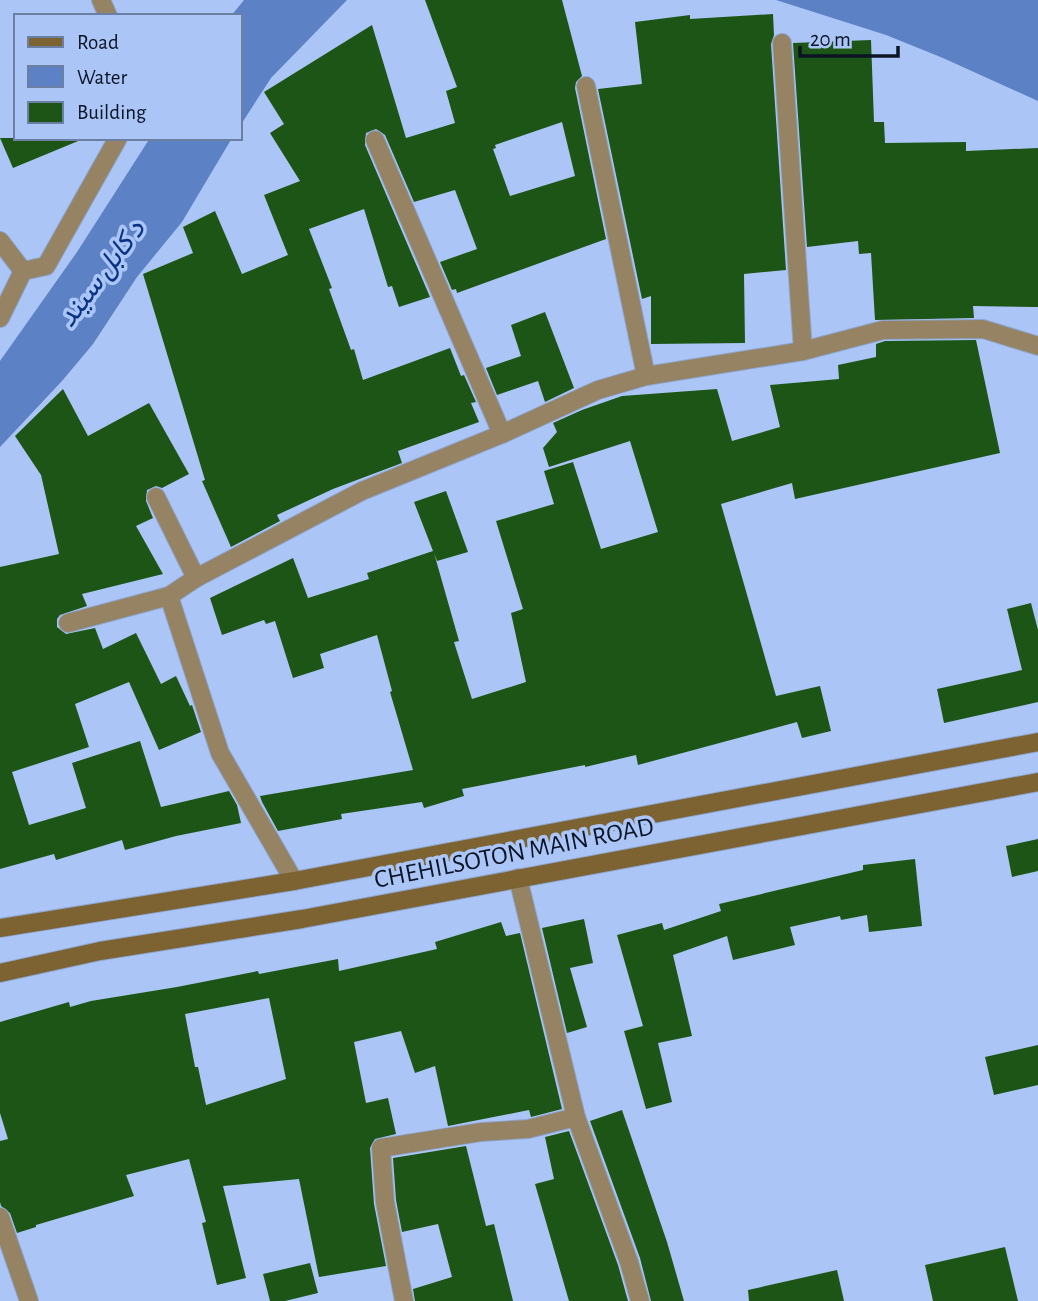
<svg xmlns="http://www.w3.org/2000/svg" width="1038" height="1301" font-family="'Alegreya Sans',Vazirmatn,sans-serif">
	<rect width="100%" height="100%" fill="#abc6f6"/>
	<g fill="#5d81c5">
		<path d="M244 0H347L271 78 240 126V16H231Z"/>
		<path d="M776 0H1038V101L943 58 886 35Z"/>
		<path d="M150 138H232L182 222 137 277 93 344 62 381 0 447V361L77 252Z"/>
	</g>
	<g fill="#1c5516" fill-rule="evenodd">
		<path d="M425 0H562L582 76 576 82 575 88 606 239 457 293 456 289 452 290 440 262 477 249 455 190 414 202 385 135 376 129 366 133 365 145 430 297 399 307 392 286 388 287 364 209 309 229 332 288 329 289 351 350 354 349 363 380 450 348 461 376 464 375 476 402 471 403 479 422 398 451 402 463 333 489 277 515 280 521 231 547 202 481 205 480 143 274 193 253 183 227 215 211 242 274 288 255 264 195 300 181 270 133 284 124 264 92 372 25 406 138 455 123 446 91 457 87ZM562 122 575 176 510 196 493 149 496 148 495 145Z"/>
		<path d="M773 14 774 35 771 44 786 270 744 274 745 343 651 344V296L642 299 598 89 642 84 635 22 690 15V19Z"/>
		<path d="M871 40 874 122H884L885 143 966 142V151L1038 148V307L973 306 974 318 875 320 871 253 859 254 858 241 807 247 793 43Z"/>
		<path d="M0 138H83V139L13 168Z"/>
		<path d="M545 312 574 388 545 402 538 381 497 395 486 368 521 356 511 325Z"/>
		<path d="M976 340 1000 453 795 499 792 483 721 504 776 696 820 686 831 731 802 738 797 722 638 765 636 755 585 767V765L462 789 464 796 424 808 422 802 341 814 342 819 278 831 262 802 260 796 413 770 390 692 392 691 377 635 320 654 324 668 293 678 275 621 266 624 264 620 222 635 210 598 293 558 308 598 369 579 367 573 433 551 414 502 446 491 468 552 437 561 434 553 459 641 454 642 472 699 526 682 511 613 523 609 496 521 554 504 544 471 573 462 601 549 658 532 630 441 549 467 543 448 557 432 553 423 582 410 622 396 717 389 732 441 780 427 770 385 839 379 838 365 876 357V344L885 341Z"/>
		<path d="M63 389 88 436 149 403 189 474 162 488 156 486 147 490 146 501 153 518 136 526 163 574 82 594 87 606 60 615 57 619V627L66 634 95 628 103 649 136 633 161 684 176 676 190 706 192 705 201 732 159 750 129 682 75 704 89 747 12 772 29 825 86 808 72 763 140 741 161 807 229 791 237 805 241 823 176 836 125 850 122 840 56 860 54 854 0 869V567L59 554 41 475 15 436Z"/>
		<path d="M1031 603 1038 630V702L944 723 937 689 1022 670 1007 609Z"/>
		<path d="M1038 839V871L1012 877 1006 846Z"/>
		<path d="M915 859 922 926 869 932 867 915 841 920 840 916 790 927 795 945 733 960 727 936 673 955 692 1036 658 1043 672 1102 646 1109 624 1031 643 1026 617 935 662 923 664 930 721 911 719 904 863 870V865Z"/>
		<path d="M584 919 593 963 570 968 587 1027 567 1033 542 928Z"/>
		<path d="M501 922 506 936 520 933 562 1109 531 1117 529 1110 448 1126 435 1066 415 1073 401 1031 354 1042 366 1103 388 1098 396 1134 375 1139 370 1148 374 1204 386 1266 319 1277 299 1179 223 1186 246 1278 217 1285 202 1223 206 1222 189 1159 126 1175 134 1196 36 1225V1227L17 1233 10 1213 1 1206 0 1202V1141L8 1139 0 1113V1022L69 1002 70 1007 91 1001 177 987 258 971 259 974 338 959 339 971 437 949 435 942ZM269 998 286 1079 206 1105 198 1067H195L185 1014Z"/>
		<path d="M1038 1045V1085L994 1095 985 1057Z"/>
		<path d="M622 1110 667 1242 684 1301H651L640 1258 590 1121Z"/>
		<path d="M569 1131 618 1265 628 1301H569L535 1184 554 1179 545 1137Z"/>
		<path d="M466 1146 486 1226 494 1224 513 1301H415L413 1289 452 1277 438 1224 402 1232 396 1200 393 1158Z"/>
		<path d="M1005 1247 1018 1301H933L925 1265Z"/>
		<path d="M310 1263 318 1293 285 1301H270L263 1274Z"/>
		<path d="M837 1270 844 1301H749L748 1290Z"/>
	</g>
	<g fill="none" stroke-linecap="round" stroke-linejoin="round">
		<g stroke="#8ea6d0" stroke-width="20">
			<g id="street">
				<path d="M101 0 108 16"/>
				<path d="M782 43 803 351"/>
				<path d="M586 86 646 376"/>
				<path d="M375 140 502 434"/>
				<path d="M0 241 23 271"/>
				<path d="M0 318 23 271 46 266 118 138"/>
				<path d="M156 497 196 578"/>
				<path d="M169 596 220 753 294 881"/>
				<path d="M68 623 169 596 196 578 362 491 502 434 598 390 646 376 803 351 883 330 983 329 1038 346"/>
				<path d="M518 878 576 1117 629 1262 640 1301"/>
				<path d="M0 1217 29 1301"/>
				<path d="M404 1301 385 1202 381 1148 481 1132 528 1129 576 1117"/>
			</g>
		</g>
		<g stroke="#8ea6d0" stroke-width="20">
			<g id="secondary">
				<path d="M0 928 294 881 1038 742"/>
				<path d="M0 973 100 951 302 919 1038 782"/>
			</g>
		</g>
		<use href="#street" stroke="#958364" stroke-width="18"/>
		<use href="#secondary" stroke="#7d6331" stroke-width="18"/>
	</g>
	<g text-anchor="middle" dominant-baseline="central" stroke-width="7" stroke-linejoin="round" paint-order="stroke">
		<g font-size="26" fill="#0b1425" stroke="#abc6f6">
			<text transform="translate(514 853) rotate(-11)">CHEHILSOTON MAIN ROAD</text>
		</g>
		<g font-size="28" font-style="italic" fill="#0a3483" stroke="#abc6f6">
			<text transform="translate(102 274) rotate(-53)">د کابل سيند</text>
		</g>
	</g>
	<rect x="14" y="14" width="228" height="126" fill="#abc6f6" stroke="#6b7fa2" stroke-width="2"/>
	<rect x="28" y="37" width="35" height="10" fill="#7d6331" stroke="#6b7fa2" stroke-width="2"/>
	<text x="77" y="49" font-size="21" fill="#0b1425">Road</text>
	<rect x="28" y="66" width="35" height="21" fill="#5d81c5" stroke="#6b7fa2" stroke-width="2"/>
	<text x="77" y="84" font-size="21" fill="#0b1425">Water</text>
	<rect x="28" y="102" width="35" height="21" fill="#1c5516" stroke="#6b7fa2" stroke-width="2"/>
	<text x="77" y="119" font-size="21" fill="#0b1425">Building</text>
	<path d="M800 46v10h98v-10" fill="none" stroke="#0b1425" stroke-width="3.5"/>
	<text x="810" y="46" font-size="21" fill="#0b1425" stroke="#abc6f6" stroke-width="5" paint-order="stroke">20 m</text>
</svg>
